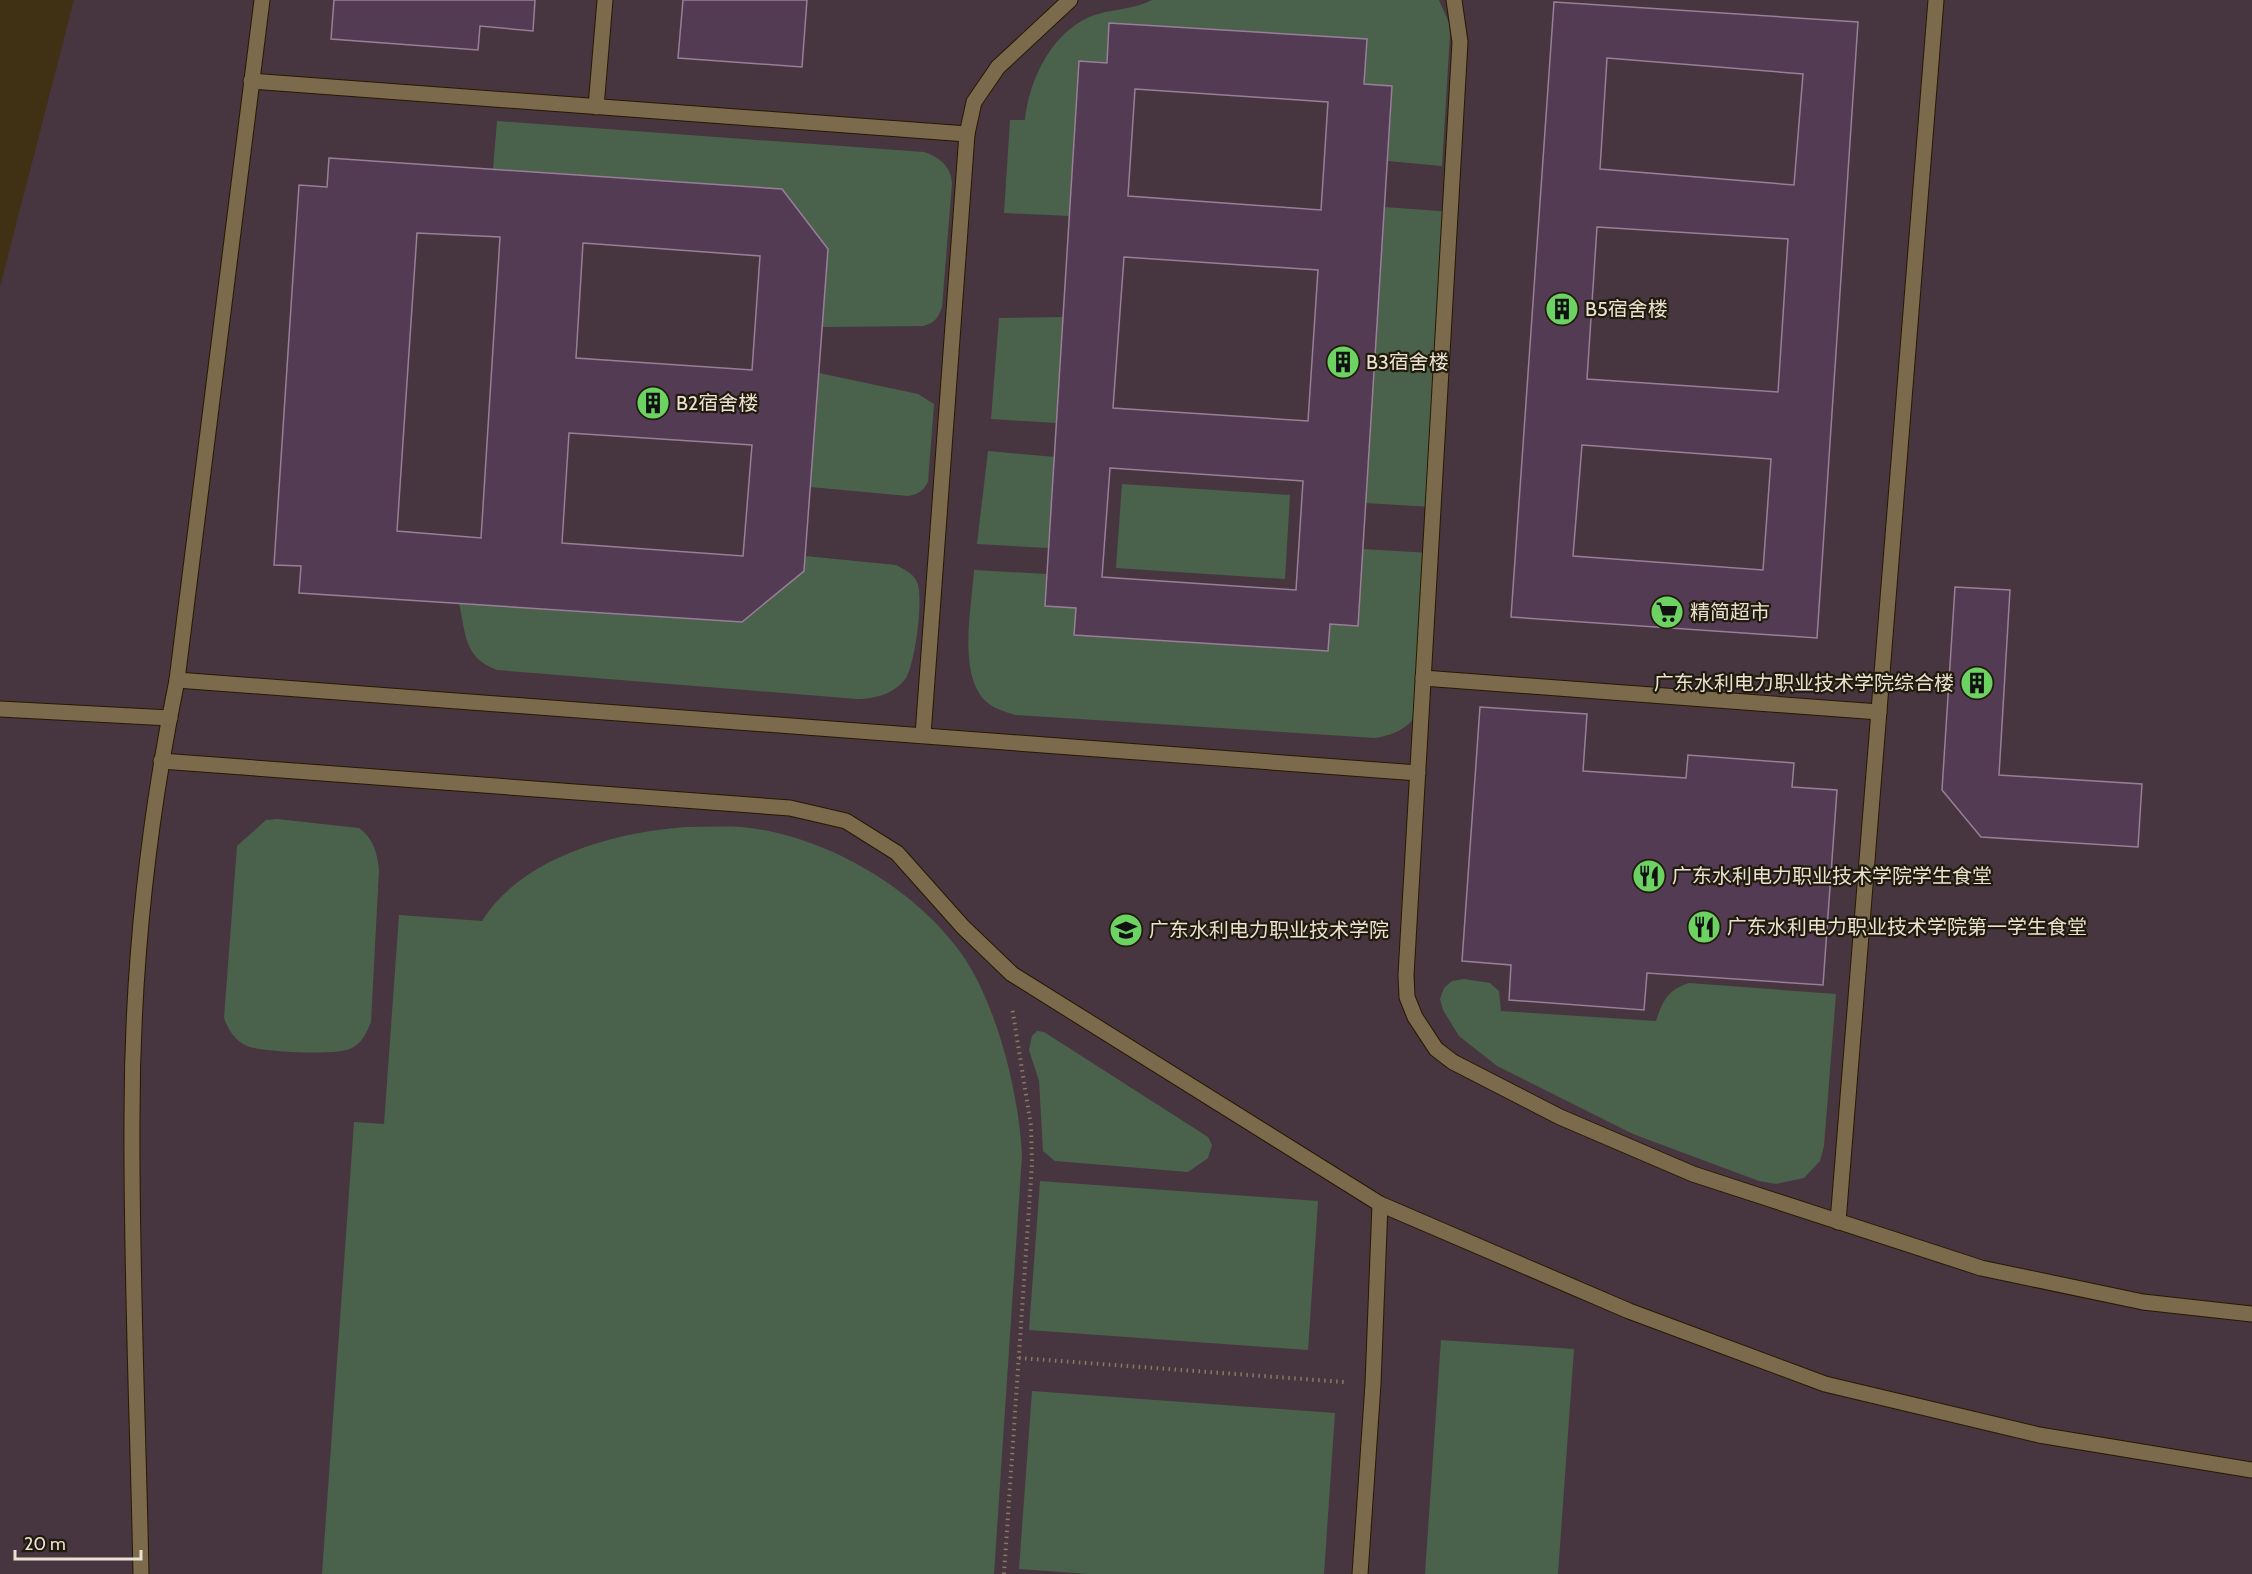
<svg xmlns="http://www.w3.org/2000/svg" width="2252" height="1574" font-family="Cabin,'Noto Sans SC',sans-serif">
	<rect width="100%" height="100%" fill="#413114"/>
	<path fill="#473640" d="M74 0H2252V1574H0V287Z"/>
	<g fill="#4a624b">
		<path d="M1152 0H1439L1449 23 1450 34 1442 166 1388 161 1392 86 1364 84 1366 39 1109 23 1107 63 1070 216 1004 213 1010 120H1025C1029 78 1054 27 1098 14 1115 9 1135 9 1152 0Z"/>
		<path d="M497 121 924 152C939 157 951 166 952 183L942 307C938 318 935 323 923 326L822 327 828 249 782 189 493 169Z"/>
		<path d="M1384 207 1452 212 1432 507 1365 503Z"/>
		<path d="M1063 317 1056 423 991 419 999 318Z"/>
		<path d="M819 373 918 394 934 404 928 482C923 491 919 494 908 496L810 487Z"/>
		<path d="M988 451 1055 457 1048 548 977 544Z"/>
		<path d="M1122 484 1290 495 1285 579 1116 568Z"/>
		<path d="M1362 549 1430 553 1418 712C1408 729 1395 734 1376 738L1015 715C1006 712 996 709 989 704 956 679 972 606 974 570L1047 574 1045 606 1076 608 1075 635 1327 651 1330 624Z"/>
		<path d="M805 556 896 565C905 570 913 573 917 582 924 597 915 664 906 678 894 694 875 699 857 699L497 670C464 658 466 635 459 603L742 622 804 571Z"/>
		<path d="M277 819 359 828C373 838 377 852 379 870L371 1022C367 1032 362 1043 352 1048 339 1056 261 1052 247 1046 235 1041 228 1029 224 1018L237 846 266 820Z"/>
		<path d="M686 827C704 827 723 826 741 827 822 834 914 887 961 953 997 1004 1019 1093 1022 1156L994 1574H322L354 1122 384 1124 399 915 482 921C521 857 616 832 686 827Z"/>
		<path d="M1464 979 1490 983 1499 991 1501 1011 1656 1021C1663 1001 1667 990 1689 983L1836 994 1824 1146 1820 1161 1804 1178 1776 1184 1759 1181 1633 1134 1497 1066 1459 1036 1443 1010 1440 999 1444 988 1452 981Z"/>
		<path d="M1037 1031 1044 1032 1208 1137 1212 1145 1208 1158 1188 1172 1055 1161 1043 1151 1039 1081 1029 1050 1032 1036Z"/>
		<path d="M1040 1181 1318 1201 1308 1350 1029 1330Z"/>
		<path d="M1441 1340 1574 1349 1558 1574H1425Z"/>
		<path d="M1032 1391 1335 1413 1324 1574H1088L1019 1569Z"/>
	</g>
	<g fill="#533b53" stroke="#997e98" stroke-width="1.5" fill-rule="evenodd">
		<path d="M334 0H535L533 31 480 26 478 50 331 39Z"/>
		<path d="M683 0H807L802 67 678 58Z"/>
		<path d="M1554 2 1858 22 1817 638 1511 617ZM1607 58 1803 74 1794 185 1600 169ZM1597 227 1788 239 1778 392 1587 379ZM1582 445 1771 459 1763 570 1573 556Z"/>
		<path d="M1109 23 1367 39 1364 84 1392 86 1358 626 1330 624 1328 651 1074 635 1076 608 1045 606 1079 61 1107 63ZM1135 89 1328 102 1321 210 1128 196ZM1124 257 1318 270 1308 421 1113 408ZM1110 468 1303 481 1296 590 1102 577Z"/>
		<path d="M329 158 782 189 828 249 804 571 742 622 299 593 301 566 274 565 299 185 327 187ZM417 233 500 237 481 538 397 531ZM583 243 760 256 752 370 576 358ZM569 433 752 445 743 556 562 543Z"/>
		<path d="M1955 587 2010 590 1999 775 2142 784 2138 847 1981 837 1942 790Z"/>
		<path d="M1480 707 1587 714 1583 771 1686 778 1688 755 1794 763 1792 787 1837 790 1823 985 1647 973 1644 1010 1509 1000 1511 965 1462 961Z"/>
	</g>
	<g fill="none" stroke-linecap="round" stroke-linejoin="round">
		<g stroke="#271900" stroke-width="17">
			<g id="service">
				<path d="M1454 0 1460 42 1406 975 1407 997 1415 1017 1436 1049 1453 1062 1560 1117 1693 1174 1981 1268 2143 1302 2252 1314"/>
				<path d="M251 81 967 134"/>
				<path d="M596 107 605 0"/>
				<path d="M1423 678 1879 712"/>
				<path d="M177 680 1418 773"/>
				<path d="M923 735 967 134 974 102 998 67 1070 0"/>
				<path d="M161 761 790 808 846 821 897 853 963 927 1012 974 1380 1204 1629 1311 1825 1384 2039 1435 2252 1470"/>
				<path d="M1838 1222 1936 0"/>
				<path d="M141 1574C138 1422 131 1269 132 1116 132 971 148 822 177 680L262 0"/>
				<path d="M1360 1574 1373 1384 1380 1204"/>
			</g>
		</g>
		<g stroke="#271900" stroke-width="17">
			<path id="minor" d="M0 709 170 718"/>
		</g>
		<g stroke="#887a62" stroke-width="4" stroke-dasharray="1.5 4.5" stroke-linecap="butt">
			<path d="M1019 1358 1344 1382"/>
			<path d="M1004 1574 1032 1164 1031 1126 1012 1007"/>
		</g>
		<use href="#service" stroke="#7b6a4c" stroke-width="15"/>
		<use href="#minor" stroke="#7b6a4c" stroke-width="15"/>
	</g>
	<defs>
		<g id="building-disc" transform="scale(1.725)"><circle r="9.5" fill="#6cd362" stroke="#211b0e"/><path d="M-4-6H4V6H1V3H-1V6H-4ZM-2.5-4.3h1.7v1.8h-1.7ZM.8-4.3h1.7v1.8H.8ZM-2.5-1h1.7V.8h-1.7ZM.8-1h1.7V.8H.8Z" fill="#111"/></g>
		<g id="supermarket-disc" transform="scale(1.725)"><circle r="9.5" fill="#6cd362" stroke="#211b0e"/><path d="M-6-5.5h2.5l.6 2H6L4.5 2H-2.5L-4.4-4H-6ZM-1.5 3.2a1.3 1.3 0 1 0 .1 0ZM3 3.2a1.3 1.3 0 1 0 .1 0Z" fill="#111"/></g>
		<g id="restaurant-disc" transform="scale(1.725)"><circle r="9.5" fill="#6cd362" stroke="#211b0e"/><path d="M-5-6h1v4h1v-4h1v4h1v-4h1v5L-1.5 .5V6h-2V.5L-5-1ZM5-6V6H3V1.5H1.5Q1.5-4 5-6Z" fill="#111"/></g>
		<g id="university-disc" transform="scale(1.725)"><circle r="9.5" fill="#6cd362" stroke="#211b0e"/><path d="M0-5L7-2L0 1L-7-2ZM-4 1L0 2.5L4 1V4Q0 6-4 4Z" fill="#111"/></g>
	</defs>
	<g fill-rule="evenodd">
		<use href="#building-disc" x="1562" y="309"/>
		<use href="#building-disc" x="1343" y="362"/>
		<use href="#building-disc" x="653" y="403"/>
		<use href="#supermarket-disc" x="1667" y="612"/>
		<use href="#building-disc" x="1977" y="683"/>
		<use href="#restaurant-disc" x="1649" y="876"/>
		<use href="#restaurant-disc" x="1704" y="927"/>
		<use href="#university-disc" x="1126" y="930"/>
	</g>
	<g text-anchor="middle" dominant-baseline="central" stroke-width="4.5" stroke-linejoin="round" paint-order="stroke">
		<g font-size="20" fill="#eae1d0" stroke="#211b0e" text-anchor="start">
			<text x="1585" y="309">B5宿舍楼</text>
			<text x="1366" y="362">B3宿舍楼</text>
			<text x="676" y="403">B2宿舍楼</text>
			<text x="1690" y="612">精简超市</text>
			<text x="1954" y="683" text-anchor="end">广东水利电力职业技术学院综合楼</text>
			<text x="1672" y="876">广东水利电力职业技术学院学生食堂</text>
			<text x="1727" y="927">广东水利电力职业技术学院第一学生食堂</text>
			<text x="1149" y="930">广东水利电力职业技术学院</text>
		</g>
	</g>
	<path d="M15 1550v9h126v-9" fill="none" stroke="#eae1d0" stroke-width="3"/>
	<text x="24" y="1550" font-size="18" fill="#eae1d0" stroke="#211b0e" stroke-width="4.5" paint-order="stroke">20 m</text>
</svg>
